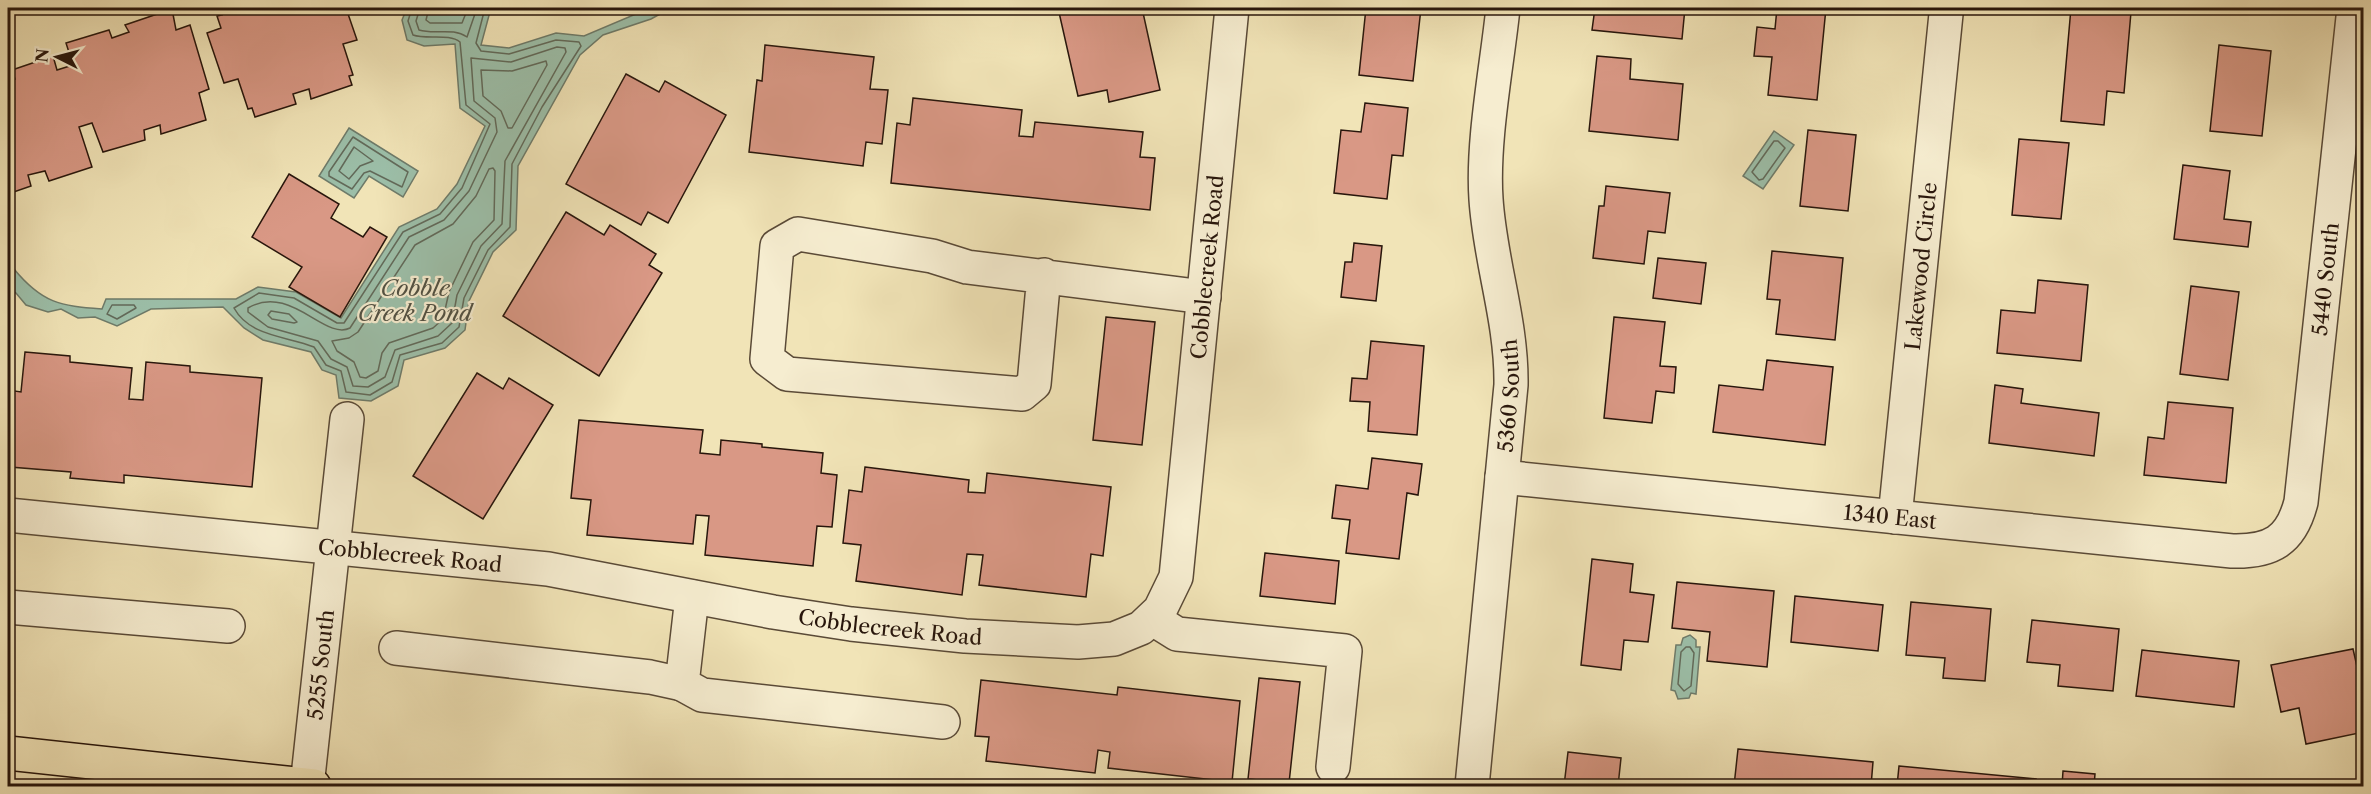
<svg xmlns="http://www.w3.org/2000/svg" width="2371" height="794" font-family="'Libre Caslon Text',serif">
	<rect width="100%" height="100%" fill="#f1e4b7"/>
	<filter id="stains"><feTurbulence type="fractalNoise" baseFrequency=".00333" numOctaves="4"/><feColorMatrix values="0 0 0 0 .2 0 0 0 0 .09 0 0 0 0 .02 0 0 0 .5 -.17"/></filter>
	<radialGradient id="worn" r=".72"><stop offset=".6" stop-color="#630" stop-opacity="0"/><stop offset="1" stop-color="#630" stop-opacity=".3"/></radialGradient>
	<g fill="#9cbfa9" stroke="#6e7b6a" stroke-width="1.5">
		<path d="M407 8H491L481 45 509 48 556 33 584 36 650 8H671L651 19 603 35 580 55 518 166 516 230 493 252 469 301 465 330 445 348 404 360 398 386 371 401 339 398 336 375 322 370 311 352 263 340 244 328 223 307 151 309 117 326 95 317 78 318 61 309 48 312 26 305 16 293 8 288V268L14 269C42 303 60 306 102 309L106 299H236L258 287 296 292 341 318 399 227 437 209 457 184 485 126 460 108 455 44 424 46 407 40 402 20Z"/>
		<path d="M349 128 418 171 403 197 369 176 354 198 319 176Z"/>
		<path d="M1774 131 1794 145 1763 189 1743 176Z"/>
		<path d="M1690 635 1696 640V647H1700L1696 694 1691 693 1689 698 1678 699 1675 691 1671 690 1676 645H1681L1683 638Z"/>
	</g>
	<g fill="none" stroke-linecap="round" stroke-linejoin="round">
		<g stroke="#626a5a" stroke-width="1.5">
			<path d="M412 8 408 21 413 35C427 40 449 33 460 42L466 105 490 124 462 188 440 214 403 232 344 323H337L294 298 259 293 234 308C250 337 287 336 314 347L326 365 341 371 346 392 370 395 392 382 400 355 442 343 459 327 464 298 488 250 510 227 512 164 542 107 581 46 579 42 556 40 509 54 481 51 476 43 485 8"/>
			<path d="M420 8 416 21 419 30C436 35 452 27 467 37L477 8"/>
			<path d="M429 8 426 20 430 23H462L468 8"/>
			<path d="M557 47 565 48 566 52 505 161 502 224 481 246 457 295 452 323 438 336 395 350 385 377 368 387 353 386 347 367 331 359 318 341 268 327 248 312V308C290 283 325 341 350 328L409 237 444 220 469 191 497 132 495 118 474 101 471 58 511 62Z"/>
			<path d="M546 61 547 65 512 128H508L501 111 483 96 481 70 512 71Z"/>
			<path d="M353 137 408 172 402 187 370 171 364 173 352 189 329 176V172Z"/>
			<path d="M1774 141H1778L1785 148 1763 179 1759 180 1752 172Z"/>
			<path d="M354 147 373 161 360 166 349 179 339 171Z"/>
			<path d="M489 169 493 168 495 171 494 220 473 242 449 292 443 319 433 328 389 343 382 353 378 371 366 378 360 377 354 362 337 351 332 341 349 338 358 332 415 245 453 224 476 196Z"/>
			<path d="M112 305H134L136 308 117 319 107 314Z"/>
			<path d="M271 311 289 314 297 322 294 323 272 319 268 315Z"/>
			<path d="M1686 647H1690L1694 653 1691 686 1684 691 1678 684 1681 652Z"/>
		</g>
	</g>
	<g fill="#d99885" stroke="#28160c" stroke-width="1.5">
		<path d="M219 8H346L357 40 343 44 353 75 349 76 352 85 311 99 309 89 293 94 296 104 255 117 252 108 248 109 238 79 224 83 207 33 221 28 217 16 222 15Z"/>
		<path d="M1058 8H1142L1160 90 1109 102 1107 90 1078 96Z"/>
		<path d="M1366 8H1421L1413 81 1359 75Z"/>
		<path d="M1595 8H1685L1682 39 1592 30Z"/>
		<path d="M1777 8H1826L1817 100 1768 95 1772 57 1754 56 1757 27 1775 29Z"/>
		<path d="M2071 8 2131 12 2124 93 2107 91 2104 125 2061 121Z"/>
		<path d="M172 9 176 30 190 25 209 89 199 93 206 120 161 134 160 125 144 130 145 140 103 152 92 123 79 127 92 167 49 181 45 171 28 175 31 186 8 194V82L15 79 12 70 53 56 57 70 73 65 66 43 109 30 112 38 129 32 125 25Z"/>
		<path d="M765 45 874 57 870 89 888 90 882 144 866 142 863 166 749 152 757 80 762 81Z"/>
		<path d="M2219 45 2271 51 2262 136 2210 131Z"/>
		<path d="M1597 56 1631 59 1630 79 1683 84 1678 140 1589 131Z"/>
		<path d="M626 74 659 92 665 81 726 115 668 223 648 212 641 225 566 184Z"/>
		<path d="M913 98 1022 110 1019 136 1033 137 1035 122 1143 132 1140 157 1155 158 1150 210 891 183 897 123 910 125Z"/>
		<path d="M1365 103 1408 108 1403 156 1392 155 1387 199 1334 193 1341 130 1361 132Z"/>
		<path d="M1808 130 1856 135 1848 211 1800 206Z"/>
		<path d="M2019 139 2069 143 2061 219 2012 215Z"/>
		<path d="M2183 165 2230 171 2224 219 2251 222 2248 247 2174 239Z"/>
		<path d="M289 174 339 204 331 218 363 237 370 227 387 237 340 317 289 287 302 267 252 237Z"/>
		<path d="M1606 186 1670 193 1665 233 1648 231 1644 264 1593 258 1599 206H1604Z"/>
		<path d="M566 212 604 235 610 225 656 254 649 265 662 273 599 376 503 316Z"/>
		<path d="M1354 243 1382 246 1376 301 1341 297 1345 262H1352Z"/>
		<path d="M1772 251 1843 258 1835 340 1776 334 1780 300 1767 299Z"/>
		<path d="M1658 258 1706 263 1701 304 1653 298Z"/>
		<path d="M2038 280 2088 285 2081 361 1997 353 2001 310 2035 313Z"/>
		<path d="M2191 286 2239 292 2228 380 2180 374Z"/>
		<path d="M1106 317 1155 322 1142 445 1093 440Z"/>
		<path d="M1614 317 1665 322 1660 366 1676 367 1674 393 1656 391 1652 423 1604 418Z"/>
		<path d="M1371 341 1424 346 1417 435 1368 431 1370 402 1350 401 1352 378 1367 379Z"/>
		<path d="M25 352 70 356V362L132 368 129 399 143 400 146 362 190 366V372L262 378 252 487 124 475V483L70 478 71 472 10 467 12 444H8V390L21 392Z"/>
		<path d="M1767 360 1833 367 1825 445 1713 432 1719 385 1763 390Z"/>
		<path d="M477 373 503 389 509 378 553 405 483 519 413 476Z"/>
		<path d="M1995 385 2023 389 2021 403 2099 413 2094 456 1989 443Z"/>
		<path d="M2168 402 2233 408 2226 483 2144 475 2148 437 2164 439Z"/>
		<path d="M579 420 703 430 700 453 720 455 721 440 762 444V447L823 453 821 473 837 475 832 527 817 526 813 566 705 555 709 516 696 515 693 544 587 535 591 500 571 498Z"/>
		<path d="M1372 458 1422 464 1418 495 1407 493 1399 559 1346 553 1350 520 1332 518 1336 485 1368 489Z"/>
		<path d="M865 467 969 480 968 492 985 493 987 473 1111 487 1103 556 1091 554 1086 597 979 585 983 555 967 554 962 595 856 581 861 545 843 543 849 490 862 492Z"/>
		<path d="M1265 553 1339 561 1335 604 1260 596Z"/>
		<path d="M1592 559 1633 564 1630 592 1654 595 1648 642 1624 640 1621 670 1581 665Z"/>
		<path d="M1677 582 1774 591 1767 667 1707 661 1710 632 1672 628Z"/>
		<path d="M1795 596 1883 605 1878 651 1791 642Z"/>
		<path d="M1911 602 1991 609 1985 681 1943 678 1945 658 1906 655Z"/>
		<path d="M2032 620 2119 629 2113 691 2058 686 2060 665 2027 662Z"/>
		<path d="M2353 649 2358 671 2364 669V732L2306 744 2299 708 2281 712 2271 665Z"/>
		<path d="M2142 650 2239 661 2234 707 2136 696Z"/>
		<path d="M1259 678 1300 682 1289 783 1248 779Z"/>
		<path d="M981 680 1117 695 1118 687 1240 701 1232 782 1108 768 1110 752 1098 750 1095 773 986 761 989 737 975 736Z"/>
		<path d="M1738 749 1873 762 1871 786H1734Z"/>
		<path d="M1568 752 1621 758 1618 786H1564Z"/>
		<path d="M1899 766 2036 779 2035 786H1897Z"/>
		<path d="M2063 771 2095 774 2094 786H2062Z"/>
		<path d="M2168 782 2199 785V786H2168Z"/>
	</g>
	<g fill="none" stroke-linecap="round" stroke-linejoin="round">
		<g stroke="#5a4a37" stroke-width="36">
			<g id="minor">
				<path d="M1044 275 1034 384 1022 394 787 374 767 359 777 246 798 234 932 256 967 267 1204 297"/>
				<path id="s1" d="M1502 477 2232 551C2271 552 2291 541 2301 502L2354 8"/>
				<path id="s2" d="M8 515 548 569 773 612 851 624 965 636 1078 642 1114 639 1141 628 1160 610 1176 577 1232 8"/>
				<path id="s3" d="M1895 517 1946 14"/>
				<path d="M692 597 682 684 702 695 943 722"/>
				<path d="M8 607 228 626"/>
				<path d="M1153 619 1177 634 1345 651 1333 767"/>
				<path d="M396 648 650 677 682 684"/>
				<path id="s4" d="M307 786 347 419"/>
				<path id="s5" d="M1472 786 1511 385C1512 321 1490 262 1486 199 1482 141 1497 66 1503 8"/>
			</g>
		</g>
		<g stroke="#28160c" stroke-width="36">
			<path id="major" d="M8 753 314 786"/>
		</g>
		<use href="#minor" stroke="#f6edd0" stroke-width="33"/>
		<use href="#major" stroke="#f1e4b7" stroke-width="33"/>
	</g>
	<g text-anchor="middle" dominant-baseline="central" stroke-width="4.5" stroke-linejoin="round" paint-order="stroke">
		<g font-size="21" fill="#28160c" stroke="#f6edd0">
			<text stroke="none"><textPath href="#s3" startOffset="252">Lakewood Circle</textPath></text>
			<text stroke="none"><textPath href="#s2" startOffset="1518">Cobblecreek Road</textPath></text>
			<text stroke="none"><textPath href="#s1" startOffset="1052">5440 South</textPath></text>
			<text stroke="none"><textPath href="#s5" startOffset="392">5360 South</textPath></text>
			<text stroke="none"><textPath href="#s1" startOffset="390">1340 East</textPath></text>
			<text stroke="none"><textPath href="#s2" startOffset="404">Cobblecreek Road</textPath></text>
			<text stroke="none"><textPath href="#s2" startOffset="890">Cobblecreek Road</textPath></text>
			<text stroke="none"><textPath href="#s4" startOffset="122">5255 South</textPath></text>
		</g>
		<g font-size="22" font-style="italic" fill="#515143" stroke="#f6edd0">
			<text x="415" y="288">Cobble<tspan x="415" dy="25">Creek Pond</tspan></text>
		</g>
	</g>
	<rect width="2371" height="794" fill="none" stroke="#f1e4b7" stroke-width="30"/>
	<rect x="9" y="9" width="2353" height="776" fill="none" stroke="#28160c" stroke-width="3"/>
	<rect x="15" y="15" width="2341" height="764" fill="none" stroke="#28160c" stroke-width="1.5"/>
	<g transform="translate(57 57) rotate(276)" stroke="#f6edd0" stroke-width="4.5" paint-order="stroke">
	<path d="M0-4.5L10 22L0 15L-10 22Z" fill="#28160c"/>
	<text y="-9" font-size="16" font-weight="bold" text-anchor="middle" fill="#28160c">N</text>
	</g>
	<rect width="100%" height="100%" filter="url(#stains)"/>
	<rect width="100%" height="100%" fill="url(#worn)"/>
</svg>
